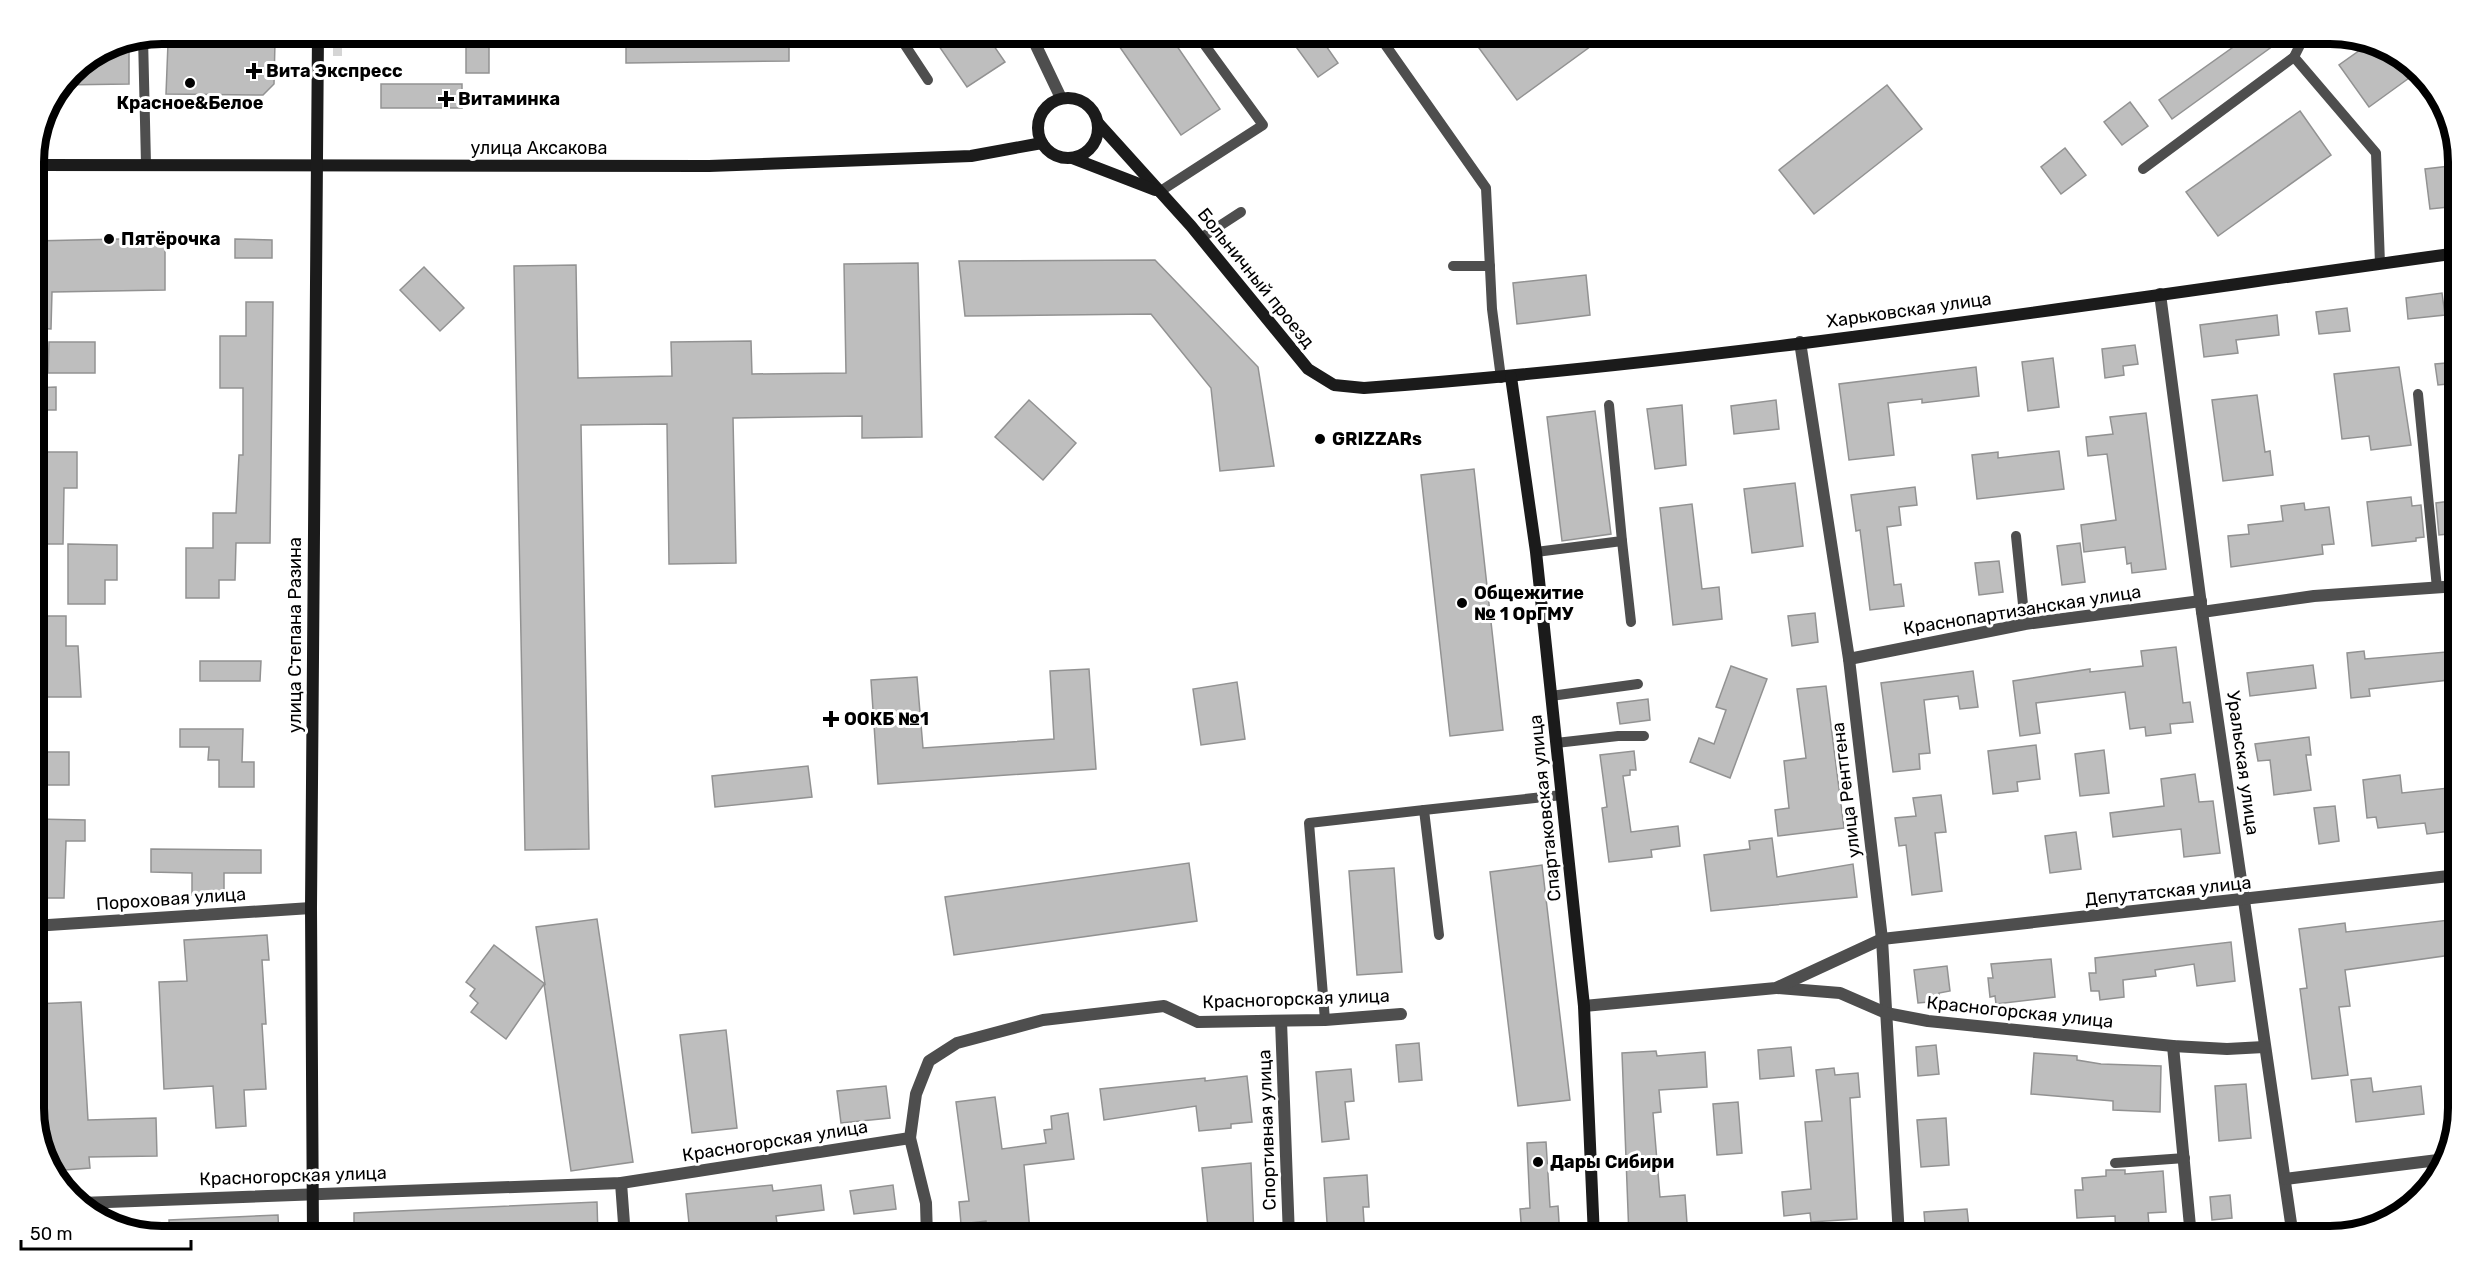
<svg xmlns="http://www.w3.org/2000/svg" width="2491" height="1270" font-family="Rubik,sans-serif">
	<rect width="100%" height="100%" fill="#fff"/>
	<rect fill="#d5d5d5" x="333" y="33" width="9" height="23"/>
	<g fill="#bebebe" stroke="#929292" stroke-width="1.5">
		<path d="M626 33H789V61L626 63Z"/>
		<path d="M930 33H985L1005 62 967 87Z"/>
		<path d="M1110 33H1168L1220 109 1181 135Z"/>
		<path d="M1286 33H1317L1338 63 1318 77Z"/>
		<path d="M1468 33H1609L1517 100Z"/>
		<path d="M2253 33H2291L2172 119 2159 100Z"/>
		<path d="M129 40V84L60 85 71 70 113 43Z"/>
		<path d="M275 42 274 84 263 95 166 94 168 43Z"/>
		<path d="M2370 43 2386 46 2416 73 2369 107 2339 65Z"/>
		<rect x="466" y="44" width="23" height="29"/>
		<rect x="381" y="84" width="81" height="24"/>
		<path d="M1887 85 1922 129 1814 214 1779 170Z"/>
		<path d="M2130 102 2148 126 2122 145 2104 122Z"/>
		<path d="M2300 111 2331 155 2218 236 2186 192Z"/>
		<path d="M2065 148 2086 175 2061 194 2041 167Z"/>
		<path d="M2458 165V206L2430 209 2425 169Z"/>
		<path d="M165 238V290L52 292 51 329 33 328V241Z"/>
		<path d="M235 239 272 240V258H235Z"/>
		<path d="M1155 260 1258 367 1274 466 1220 471 1211 388 1151 314 965 316 959 261Z"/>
		<path d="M918 263 922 437 862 438V416L733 418 736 563 669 564 667 424 581 425 589 849 525 850 514 266 576 265 578 378 672 376 671 342 751 341 752 374 846 373 844 264Z"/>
		<path d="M424 267 464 308 440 331 400 290Z"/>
		<path d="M1586 275 1590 315 1517 324 1513 283Z"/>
		<path d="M2442 293 2445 315 2408 319 2406 298Z"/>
		<path d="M246 302H273L270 543H236L235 580H219V598H186V548H213V513H236L239 455H243V388H220V336H246Z"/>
		<path d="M2347 308 2350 331 2319 334 2316 312Z"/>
		<path d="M2277 315 2279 335 2236 340 2238 353 2204 357 2200 325Z"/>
		<path d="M49 342H95V373H48Z"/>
		<path d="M2135 345 2138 364 2123 366 2124 375 2105 378 2102 349Z"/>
		<path d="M2053 358 2059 407 2028 411 2022 362Z"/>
		<path d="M2458 362V383L2438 385 2435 364Z"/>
		<path d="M1976 367 1979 396 1922 403V399L1888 403 1894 455 1849 460 1839 384Z"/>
		<path d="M2399 367 2411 445 2371 450 2369 436 2342 439 2334 374Z"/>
		<path d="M56 387V410H33V388Z"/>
		<path d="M2257 395 2265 452 2270 451 2273 475 2223 481 2212 400Z"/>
		<path d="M1029 400 1076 443 1043 480 995 437Z"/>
		<path d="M1776 400 1779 429 1734 434 1731 406Z"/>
		<path d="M1682 405 1686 465 1655 469 1647 409Z"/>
		<path d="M1595 411 1611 534 1562 541 1547 417Z"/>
		<path d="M2146 413 2166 569 2132 573 2131 563 2127 564 2125 547 2084 552 2081 525 2116 520 2107 454 2088 456 2086 437 2113 434 2110 417Z"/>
		<path d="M2059 451 2064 489 1977 499 1972 455 1998 452V458Z"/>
		<path d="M33 452H77V488H64L63 544H33Z"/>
		<path d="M1474 469 1503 730 1450 736 1421 475Z"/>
		<path d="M1795 483 1803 546 1752 553 1744 489Z"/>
		<path d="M1915 487 1917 505 1899 507 1901 525 1887 527 1894 585 1901 584 1904 606 1870 610 1860 530 1856 531 1851 495Z"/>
		<path d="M2411 497 2412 506 2421 505 2424 537 2416 538V541L2372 546 2367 502Z"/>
		<path d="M2458 500V533L2439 535 2436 503Z"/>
		<path d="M2304 503 2305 510 2329 507 2334 544 2322 545 2323 554 2231 567 2228 536 2249 534 2248 525 2283 521 2281 506Z"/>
		<path d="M1692 504 1702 589 1719 587 1722 619 1673 625 1660 508Z"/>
		<path d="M2080 543 2085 582 2062 585 2057 546Z"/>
		<path d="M68 544 117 545V580H105V604H68Z"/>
		<path d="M1999 561 2003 592 1979 595 1975 563Z"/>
		<path d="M1815 613 1818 642 1792 646 1788 616Z"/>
		<path d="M33 616H66V646H78L81 697H34Z"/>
		<path d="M2176 647 2183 703 2190 702 2193 722 2170 724 2171 733 2146 736 2145 727 2130 729 2125 692 2036 703 2040 733 2020 736 2013 681 2090 669V672L2143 666 2141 651Z"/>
		<path d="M2364 651 2365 659 2458 651V679L2369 689 2370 696 2351 698 2347 653Z"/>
		<path d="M200 661H261L260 681H200Z"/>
		<path d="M2313 665 2316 688 2250 696 2247 673Z"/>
		<path d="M1731 666 1767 679 1730 778 1690 762 1699 738 1714 744 1726 710 1716 707Z"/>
		<path d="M1089 669 1096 769 878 784 871 680 917 677 923 748 1054 739 1050 671Z"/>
		<path d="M1973 671 1978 707 1960 709 1958 696 1924 700 1930 753 1919 754 1920 769 1893 772 1881 683Z"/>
		<path d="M1237 682 1245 739 1201 745 1193 689Z"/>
		<path d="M1826 686 1844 828 1778 836 1775 810 1789 808 1784 761 1806 758 1797 689Z"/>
		<path d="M1648 699 1650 720 1620 724 1617 703Z"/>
		<path d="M180 729H243L242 762H254V787H219V760H208L209 747H180Z"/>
		<path d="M2309 737 2311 755H2306L2311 790 2274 795 2270 760 2258 761 2255 744Z"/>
		<path d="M2036 745 2040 779 2017 782 2018 791 1993 794 1988 751Z"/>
		<path d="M2104 750 2109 793 2080 796 2075 754Z"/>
		<path d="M1634 751 1636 770H1630V775L1623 776 1631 832 1678 826 1680 846 1651 850 1652 857 1609 862 1602 808 1607 807 1600 755Z"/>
		<path d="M42 752H69V785H33V762H42Z"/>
		<path d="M808 766 812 797 715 807 712 776Z"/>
		<path d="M2195 774 2199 802 2213 801 2220 853 2184 857 2181 829 2113 837 2110 813 2164 806 2161 779Z"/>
		<path d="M2400 775 2402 793 2458 787V830L2427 834 2425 823 2378 828 2376 817 2367 818 2363 780Z"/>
		<path d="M1941 795 1946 832 1935 833 1942 891 1912 895 1906 845 1899 846 1895 818 1916 816 1913 798Z"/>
		<path d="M2335 806 2339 841 2319 844 2314 808Z"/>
		<path d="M36 819 85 820V841H66L64 898H37Z"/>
		<path d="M2076 832 2081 869 2050 873 2045 836Z"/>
		<path d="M1772 838 1777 877 1853 864 1857 897 1711 911 1704 855 1750 849 1749 841Z"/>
		<path d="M151 849 261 850V873H224V895H192V873L151 872Z"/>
		<path d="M1189 863 1197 921 954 955 945 897Z"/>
		<path d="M1542 865 1570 1100 1518 1106 1490 872Z"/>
		<path d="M1394 868 1402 972 1357 975 1349 871Z"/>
		<path d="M597 919 633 1162 571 1171 544 984 506 1039 471 1012 478 1003 470 996 475 989 466 982 494 945 545 984 536 927Z"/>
		<path d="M2458 919V954L2345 970 2350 1006 2339 1007 2348 1075 2312 1079 2300 989 2307 988 2299 929 2345 923 2346 932Z"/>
		<path d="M267 935 269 960H262L266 1024H262L266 1089 244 1090 246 1126 216 1128 213 1086 164 1089 159 982 187 981 184 940Z"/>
		<path d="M2231 942 2235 981 2197 986 2194 964 2155 970 2156 976 2123 980 2124 997 2100 1000 2099 991H2091L2089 973H2096L2095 958Z"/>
		<path d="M2051 959 2055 997 1996 1004 1995 996 1990 997 1988 978H1993L1991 964Z"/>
		<path d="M1947 966 1950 991 1939 993 1940 1001 1918 1003 1914 970Z"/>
		<path d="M81 1002 88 1120 156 1118 157 1156 89 1157 90 1168 52 1171 39 1134 34 1076 33 1004Z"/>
		<path d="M726 1030 737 1128 692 1133 680 1035Z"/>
		<path d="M1419 1043 1422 1080 1399 1082 1396 1045Z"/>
		<path d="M1936 1045 1939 1074 1918 1076 1916 1047Z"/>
		<path d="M1791 1047 1794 1076 1760 1079 1758 1050Z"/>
		<path d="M1656 1051 1657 1056 1705 1052 1707 1087 1659 1090 1661 1112 1653 1113 1660 1197 1685 1195 1688 1237H1629L1622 1053Z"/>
		<path d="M2034 1053 2077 1056V1060L2101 1064 2161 1066 2160 1112 2113 1110V1101L2031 1094Z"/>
		<path d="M1834 1068 1835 1075 1858 1073 1860 1097 1850 1098 1857 1219 1811 1222 1810 1213 1784 1216 1782 1192 1811 1189 1805 1122 1822 1121 1816 1070Z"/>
		<path d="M1351 1069 1354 1101 1345 1102 1349 1139 1322 1142 1316 1072Z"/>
		<path d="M1247 1076 1252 1122 1231 1124V1128L1199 1131 1196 1106 1104 1120 1100 1089 1205 1078V1081Z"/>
		<path d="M2371 1078 2373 1092 2421 1086 2424 1114 2356 1122 2351 1080Z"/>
		<path d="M2246 1084 2251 1138 2219 1141 2215 1086Z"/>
		<path d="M886 1086 890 1118 841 1123 837 1091Z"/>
		<path d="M995 1097 1002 1149 1046 1143 1044 1130 1052 1129 1051 1116 1068 1113 1074 1159 1024 1165 1030 1231 988 1235 986 1221 961 1224 959 1202 969 1201 956 1102Z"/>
		<path d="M1738 1102 1742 1153 1717 1155 1713 1104Z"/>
		<path d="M1946 1118 1949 1165 1921 1167 1917 1120Z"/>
		<path d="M1546 1142 1550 1207 1558 1206 1560 1237H1529V1234L1522 1235 1520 1209 1530 1208 1527 1143Z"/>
		<path d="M1251 1163 1254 1237H1209L1202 1168Z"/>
		<path d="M2106 1170H2125V1174L2163 1171 2166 1212 2148 1213 2150 1237H2116L2115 1216 2077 1218 2075 1190H2083L2082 1178 2106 1176Z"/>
		<path d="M1367 1175 1369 1207H1363L1365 1237H1328L1324 1178Z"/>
		<path d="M772 1185 773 1191 821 1185 824 1210 776 1216 779 1237H755L754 1227 690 1233 686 1194Z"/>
		<path d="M893 1185 896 1209 854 1214 850 1191Z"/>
		<path d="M2230 1195 2232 1218 2212 1220 2210 1197Z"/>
		<path d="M597 1202 598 1237H544L543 1229 506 1231V1237H354V1213Z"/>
		<path d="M1967 1209 1970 1237H1926L1924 1212Z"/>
		<path d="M278 1215 279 1237H170L169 1220Z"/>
	</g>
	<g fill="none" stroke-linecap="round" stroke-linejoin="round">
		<g stroke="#4e4e4e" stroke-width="10">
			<path d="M897 33 928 80"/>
			<path d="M1377 33 1486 188 1492 309 1501 378"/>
			<path d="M2306 33 2294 57 2376 153 2380 264"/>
			<path d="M143 37 146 164"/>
			<path d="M2143 169 2294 57"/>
			<path d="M1159 192 1263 125 1196 33"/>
			<path d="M1201 238 1241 212"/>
			<path d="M1453 266H1490"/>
			<path d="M2418 394 2437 588"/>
			<path d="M2016 536 2025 624"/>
			<path d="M1622 541 1631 622"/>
			<path d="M1536 552 1622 541 1609 405"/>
			<path d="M1551 696 1638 684"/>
			<path d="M1556 743 1618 736H1644"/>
			<path d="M1439 935 1424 810 1562 795"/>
			<path d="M1325 1020 1309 823 1424 810"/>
			<path d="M2115 1163 2185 1158"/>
		</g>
		<g stroke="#4e4e4e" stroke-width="12">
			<path d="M1030 33 1061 98"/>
			<path d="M2160 294 2202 612 2293 1237"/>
			<path d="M1800 342 1849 659 1882 939 1899 1237"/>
			<path d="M2202 612 2314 596 2458 586"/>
			<path d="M1849 659 2025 624 2201 601"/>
			<path d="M33 926 311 908"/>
			<path d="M1777 988 1840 993 1886 1013 1928 1021 2173 1046 2227 1049 2264 1047"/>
			<path d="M1584 1006 1776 988 1882 939 2458 875"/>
			<path d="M1281 1021 1289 1237"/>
			<path d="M2173 1046 2191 1237"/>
			<path d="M910 1138 926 1203 927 1237"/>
			<path d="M2285 1179 2446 1159"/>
			<path d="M621 1183 625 1237"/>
			<path d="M81 1203 621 1183 910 1138 916 1094 929 1061 957 1043 1043 1020 1164 1006 1198 1022 1325 1020 1401 1014"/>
		</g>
		<g stroke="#1b1b1b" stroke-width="12">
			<circle cx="1068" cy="128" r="30"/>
			<path d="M1098 123 1191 226 1308 369 1334 385 1364 388C1730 361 2094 303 2458 253"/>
			<path d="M1072 158 1155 190"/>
			<path d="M33 165 709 166 971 156 1042 143"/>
			<path d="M1511 377 1536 552 1584 1006 1594 1237"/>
			<path d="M313 1237 311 908 318 33"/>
		</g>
	</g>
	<g fill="#000" stroke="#fff" stroke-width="2">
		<path d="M251 62h6v6h6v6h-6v6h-6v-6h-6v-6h6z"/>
		<circle cx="190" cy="83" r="6"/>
		<path d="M443 90h6v6h6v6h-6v6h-6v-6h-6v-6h6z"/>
		<circle cx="109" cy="239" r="6"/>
		<circle cx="1320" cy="439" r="6"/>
		<circle cx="1462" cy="603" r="6"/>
		<path d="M828 710h6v6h6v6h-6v6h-6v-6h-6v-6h6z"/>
		<circle cx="1538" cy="1162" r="6"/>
	</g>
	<g text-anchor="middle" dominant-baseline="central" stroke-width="6" stroke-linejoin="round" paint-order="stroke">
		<g font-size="18" font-weight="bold" fill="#000" stroke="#fff" text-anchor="start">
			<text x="266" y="71">Вита Экспресс</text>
			<text x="458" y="99">Витаминка</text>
			<text x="190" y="103" text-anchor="middle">Красное&amp;Белое</text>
			<text x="121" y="239">Пятёрочка</text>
			<text x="1332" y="439">GRIZZARs</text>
			<text x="1474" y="593">Общежитие<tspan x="1474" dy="21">№ 1 ОрГМУ</tspan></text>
			<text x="844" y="719">ООКБ №1</text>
			<text x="1550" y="1162">Дары Сибири</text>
		</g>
		<g font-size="18" fill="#000" stroke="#fff">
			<text x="539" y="148">улица Аксакова</text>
			<text transform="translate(1256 278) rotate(51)">Больничный проезд</text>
			<text transform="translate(1909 310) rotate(-8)">Харьковская улица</text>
			<text transform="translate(2022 610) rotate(-9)">Краснопартизанская улица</text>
			<text transform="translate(295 635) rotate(-90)">улица Степана Разина</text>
			<text transform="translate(2243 763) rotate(82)">Уральская улица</text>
			<text transform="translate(1846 790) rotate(-97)">улица Рентгена</text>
			<text transform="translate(1545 808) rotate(-96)">Спартаковская улица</text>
			<text transform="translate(2168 891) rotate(-6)">Депутатская улица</text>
			<text transform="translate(171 899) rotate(-4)">Пороховая улица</text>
			<text transform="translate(1296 999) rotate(-2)">Красногорская улица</text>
			<text transform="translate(2020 1012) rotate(6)">Красногорская улица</text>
			<text transform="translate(1267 1130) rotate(-92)">Спортивная улица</text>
			<text transform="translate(775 1141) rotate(-9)">Красногорская улица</text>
			<text transform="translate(293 1176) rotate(-2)">Красногорская улица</text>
		</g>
	</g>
	<path d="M0 0H2491V1270H0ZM162 44H2330A118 118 0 0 1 2448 162V1108A118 118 0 0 1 2330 1226H162A118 118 0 0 1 44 1108V162A118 118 0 0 1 162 44Z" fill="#fff" fill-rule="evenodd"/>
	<path fill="none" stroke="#000" stroke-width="8" d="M162 44H2330A118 118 0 0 1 2448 162V1108A118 118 0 0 1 2330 1226H162A118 118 0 0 1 44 1108V162A118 118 0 0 1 162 44Z"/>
	<path d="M21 1240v9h170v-9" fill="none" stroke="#000000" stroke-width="3"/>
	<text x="30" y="1240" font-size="18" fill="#000000" stroke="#ffffff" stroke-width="4.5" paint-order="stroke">50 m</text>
</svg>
